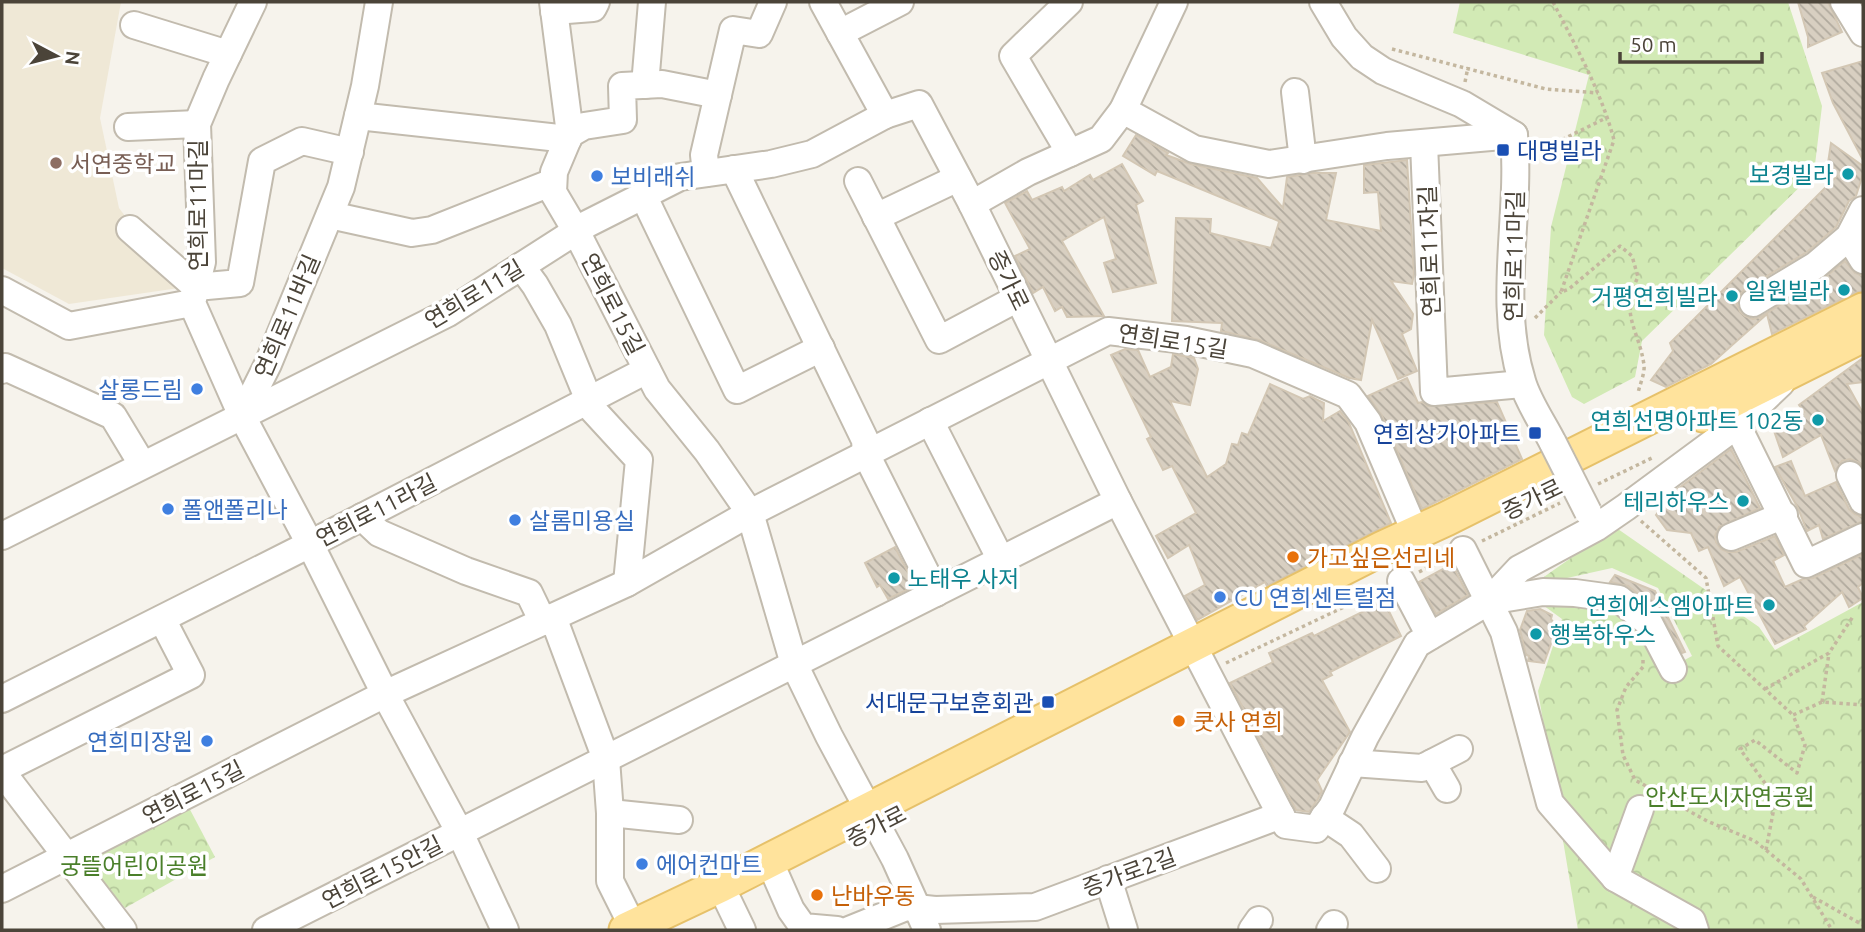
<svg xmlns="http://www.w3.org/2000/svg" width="1865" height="932" font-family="Ubuntu,'Noto Sans KR',sans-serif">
	<defs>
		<pattern id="forest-crowns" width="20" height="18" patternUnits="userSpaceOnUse" patternTransform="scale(1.75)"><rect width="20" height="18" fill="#d2eab5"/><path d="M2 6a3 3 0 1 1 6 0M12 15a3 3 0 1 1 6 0" fill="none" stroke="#b6ca9c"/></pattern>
		<pattern id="building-back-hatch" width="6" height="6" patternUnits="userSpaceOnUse" patternTransform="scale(1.75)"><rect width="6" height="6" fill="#d8cfc1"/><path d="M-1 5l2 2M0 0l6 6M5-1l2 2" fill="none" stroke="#b1aa9e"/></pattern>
	</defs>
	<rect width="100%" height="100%" fill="#f6f3ec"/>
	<path fill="#efe8d6" d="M2 2H121L100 118 119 208 179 288 69 304 2 268Z"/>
	<g fill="url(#forest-crowns)">
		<path d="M1460 2H1788L1822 106 1814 173 1642 341 1635 377 1584 404 1572 397 1544 335 1551 227 1589 75 1453 33Z"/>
		<path d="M1615 527 1759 627 1775 650 1863 602V930H1578L1538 691 1562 619 1536 600 1624 611 1677 664 1692 656 1658 588 1612 568 1531 586Z"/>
		<path d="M186 802 215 857 125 908 82 855Z"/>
	</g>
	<g fill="url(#building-back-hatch)" stroke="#d3c7b4" stroke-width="2">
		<path d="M1798 2H1828L1842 32 1808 47V37Z"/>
		<path d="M1863 61V160L1833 103 1822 73Z"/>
		<path d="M1136 135 1168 153 1166 155 1191 164 1257 178 1283 208 1287 177 1312 173H1336L1326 220 1381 231 1378 192 1364 193V165L1407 160 1414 274 1412 284 1391 281 1413 314 1411 329 1402 334 1417 371 1398 379 1372 320 1361 380 1349 378 1259 340 1221 331 1222 323 1172 321 1176 218 1211 219 1210 233 1271 248 1279 222H1281L1157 171 1155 175 1123 156Z"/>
		<path d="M1831 143 1863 166V174L1856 196 1849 201 1836 227 1807 252 1744 290 1739 296 1737 304 1740 312 1745 316 1753 319 1760 317 1824 278 1845 261 1855 273 1863 276V291L1854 293 1772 334 1767 314 1711 364 1666 387 1651 380 1673 351 1670 343 1837 176 1828 163Z"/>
		<path d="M1122 164 1143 201 1136 205 1156 283 1113 292 1104 263 1116 259 1104 217 1062 241 1104 316 1067 317 1062 307 1055 311 1043 287 1033 293 1015 256 1030 249 1005 203 1027 191 1032 200 1062 187 1064 191 1090 175 1093 180Z"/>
		<path d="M1125 349 1138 350 1150 377 1171 367 1173 354 1194 358 1198 369 1190 405 1170 401 1207 477 1226 464 1232 444 1238 445 1242 433 1248 435 1270 384 1303 399 1310 396 1324 403 1323 421 1340 411 1349 423 1391 523 1267 586 1265 582 1197 620 1185 596 1205 585 1189 545 1168 558 1156 536 1196 513 1172 466 1163 470 1147 439 1151 437 1111 355Z"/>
		<path d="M1863 358V382L1847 384 1863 413V467L1858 462 1850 459 1842 461 1835 471 1821 435 1783 457 1773 428 1804 412 1799 405Z"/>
		<path d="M1407 378 1418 403 1422 402 1428 406 1497 402 1522 459 1422 509 1382 416 1368 396Z"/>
		<path d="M1731 449 1760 508 1719 527 1715 536 1716 542 1721 549 1728 552H1736L1775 536 1784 555 1773 561 1785 587 1803 579 1813 578 1863 554V583L1858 587 1863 598 1849 607 1842 592 1804 626 1806 629 1775 644 1740 577 1724 586 1708 547 1699 551 1691 533 1667 530 1656 515 1671 494Z"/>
		<path d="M1791 461 1805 496 1836 482 1849 509 1855 514 1863 517V521L1823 539 1819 525 1807 531 1798 508 1775 467Z"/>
		<path d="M895 547 915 586 888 599 880 585 877 587 865 563Z"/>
		<path d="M1452 564 1468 595 1436 614 1419 582Z"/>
		<path d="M1615 575 1655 591 1685 652 1682 653 1659 611 1628 586 1610 582Z"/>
		<path d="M1384 601 1401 636 1330 672 1332 675 1322 680 1350 732 1317 780 1322 791 1318 799 1309 812 1296 810 1230 683 1273 662 1269 653 1312 633 1314 636Z"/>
		<path d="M1540 609 1552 615 1551 619 1557 627 1544 663 1528 661 1529 656 1526 655 1520 630 1527 611Z"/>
	</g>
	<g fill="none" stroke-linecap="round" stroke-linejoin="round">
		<g stroke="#c2bbae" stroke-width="30">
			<g id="minor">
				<path d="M253 2 216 79 197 124 202 262 192 303 242 416 310 544 385 694 460 833 505 930"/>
				<path d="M553 2 570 134"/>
				<path d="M823 2 885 115"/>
				<path d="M1069 2 1013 56 1070 153"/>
				<path d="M1323 2 1344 37 1362 57 1383 71 1462 104 1514 135C1521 216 1497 301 1522 381 1528 402 1543 423 1553 443"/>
				<path d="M1844 2 1863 33"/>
				<path d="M554 11 593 8 596 2"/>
				<path d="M134 25 228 54"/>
				<path d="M840 33 900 2"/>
				<path d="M645 85 652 2"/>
				<path d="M1295 92 1303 160"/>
				<path d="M718 95 662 84 622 86 623 120 584 126 570 134 554 172 553 192 576 231 657 389 707 451 750 513 794 664 829 736 895 859 927 930"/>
				<path d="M1123 110 1174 2"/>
				<path d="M358 116 568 139"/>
				<path d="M128 127 197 124"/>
				<path d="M1424 143 1434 392 1522 384"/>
				<path d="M734 169 865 440 866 454 936 593"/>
				<path d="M706 173 704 155 733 30 759 34 773 2"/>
				<path d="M858 181 939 340 1018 298"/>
				<path d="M643 195 737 390 821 348"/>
				<path d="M972 204 1028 172 1101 139 1123 110 1194 149 1269 164 1387 146 1514 135"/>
				<path d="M330 215 412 233 432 230 553 182"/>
				<path d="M876 217 958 178"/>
				<path d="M130 229 196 287 240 283 262 161 302 141 350 152"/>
				<path d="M1849 237 1863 260"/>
				<path d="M521 266 535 285 558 325 593 410 639 460 627 583"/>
				<path d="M2 290 69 326 192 303"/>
				<path d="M1753 303 1816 265 1849 237 1863 210"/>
				<path d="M2 370 5 367 113 416 142 464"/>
				<path d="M242 416 268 364 341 187 365 86 379 2"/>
				<path d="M930 421 1001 560"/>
				<path d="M1737 425 1806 564 1863 537"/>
				<path d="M1850 475 1863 501"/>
				<path d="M362 517 379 533 466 571 529 593 543 622"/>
				<path d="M2 536 448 313 587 224 680 177 771 164 812 154 885 115 919 104 972 204 1118 501 1286 825 1316 829 1332 807 1365 737 1417 644 1489 601 1519 569 1597 527 1626 507 1737 425 1781 383"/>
				<path d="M1731 537 1784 515"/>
				<path d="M1463 550 1504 632 1550 803 1615 878 1692 921 1695 930"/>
				<path d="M1401 581 1430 636"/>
				<path d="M1489 601 1543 592 1575 593 1619 599 1649 623 1673 669"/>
				<path d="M553 617 606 759 610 813V881L633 927"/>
				<path d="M2 699 310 544 647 370"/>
				<path d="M1352 763 1422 768 1459 749"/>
				<path d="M1432 763 1447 789"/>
				<path d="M2 770 191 675 162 619"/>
				<path d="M2 772 123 930"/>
				<path d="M610 813 679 820"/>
				<path d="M1324 817 1351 835 1377 869"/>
				<path d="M776 876 791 910 803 927 837 930"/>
				<path d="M1615 878 1640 809"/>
				<path d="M1108 879 1124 930"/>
				<path d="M2 889 385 694 627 583 750 513 1108 331 1186 340 1253 354 1348 395 1368 422 1415 532"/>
				<path d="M728 901 742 930"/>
				<path d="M266 930 1118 501"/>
				<path d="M849 930 906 907 935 910 1035 907 1281 815"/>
				<path d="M1252 930 1259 920"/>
				<path d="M1330 930 1334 924"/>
			</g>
		</g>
		<g stroke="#e6c16a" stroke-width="37">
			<g id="major">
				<path d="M1703 415 1861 336"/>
				<path d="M626 930 721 885 1383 548 1446 519 1863 310"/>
			</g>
		</g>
		<g stroke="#c4b79f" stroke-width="3.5" stroke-dasharray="3.5 3.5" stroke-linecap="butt">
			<path d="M1553 2C1576 47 1601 91 1614 140L1561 292 1569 289 1620 246 1632 256 1638 277C1619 315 1639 329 1644 365 1645 373 1640 384 1638 393"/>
			<path d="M1392 49 1546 89 1598 93"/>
			<path d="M1465 82 1468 67"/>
			<path d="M1537 152 1608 117"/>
			<path d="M1535 318 1561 292"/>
			<path d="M1598 484 1654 457"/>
			<path d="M1641 521 1706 578 1718 646 1793 715"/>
			<path d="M1482 541 1560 503"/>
			<path d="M1419 572 1443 560"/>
			<path d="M1643 660V667L1626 687 1617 710 1623 755 1635 780 1646 786"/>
			<path d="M1226 663 1380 590"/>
			<path d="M1765 689 1829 653 1854 615"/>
			<path d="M1822 702 1829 653"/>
			<path d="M1655 792 1707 821 1755 841 1801 879 1832 930"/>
			<path d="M1766 850 1773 813V794L1740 749 1755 740 1797 773 1805 745 1793 715 1822 702 1863 705"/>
			<path d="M1813 897 1863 925"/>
		</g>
		<use href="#minor" stroke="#fff" stroke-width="26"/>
		<use href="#major" stroke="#ffe39c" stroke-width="33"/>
		<g stroke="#c2bbae" stroke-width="30" stroke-linecap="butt">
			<path id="minor-bridge" d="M1553 443 1588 512"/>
		</g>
		<use href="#minor-bridge" stroke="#fff" stroke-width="26"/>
	</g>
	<g fill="#1a4fb4" stroke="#fff" stroke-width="2.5">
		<rect x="1496" y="143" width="14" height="14" rx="3.5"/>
		<rect x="1528" y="426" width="14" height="14" rx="3.5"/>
		<rect x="1041" y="695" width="14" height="14" rx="3.5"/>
	</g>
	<circle fill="#8d6e63" stroke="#fff" stroke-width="2.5" cx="56" cy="163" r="7"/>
	<g fill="#0f9aa8" stroke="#fff" stroke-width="2.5">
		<circle cx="1848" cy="174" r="7"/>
		<circle cx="1844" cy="290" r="7"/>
		<circle cx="1732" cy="296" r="7"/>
		<circle cx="1818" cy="420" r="7"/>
		<circle cx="1743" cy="501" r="7"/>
		<circle cx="894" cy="578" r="7"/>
		<circle cx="1769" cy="605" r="7"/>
		<circle cx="1536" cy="634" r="7"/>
	</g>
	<g fill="#3f7fe0" stroke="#fff" stroke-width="2.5">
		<circle cx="597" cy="176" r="7"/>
		<circle cx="197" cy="389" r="7"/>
		<circle cx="168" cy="509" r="7"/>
		<circle cx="515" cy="520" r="7"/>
		<circle cx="1220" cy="597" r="7"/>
		<circle cx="207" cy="741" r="7"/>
		<circle cx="642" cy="864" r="7"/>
	</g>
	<g fill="#e8710a" stroke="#fff" stroke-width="2.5">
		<circle cx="1293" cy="557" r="7"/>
		<circle cx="1179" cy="721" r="7"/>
		<circle cx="817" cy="895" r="7"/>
	</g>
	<g text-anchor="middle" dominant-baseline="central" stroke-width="7" stroke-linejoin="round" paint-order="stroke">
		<g font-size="23" fill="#164399" stroke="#fff" text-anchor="end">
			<text x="1517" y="150" text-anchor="start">대명빌라</text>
			<text x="1521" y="433">연희상가아파트</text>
			<text x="1034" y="702">서대문구보훈회관</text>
		</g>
		<g font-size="23" fill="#785e54" stroke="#fff" text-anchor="start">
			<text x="70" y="163">서연중학교</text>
		</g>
		<g font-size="23" fill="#0d838f" stroke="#fff" text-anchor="end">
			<text x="1834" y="174">보경빌라</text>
			<text x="1830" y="290">일원빌라</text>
			<text x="1718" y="296">거평연희빌라</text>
			<text x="1804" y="420">연희선명아파트 102동</text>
			<text x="1729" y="501">테리하우스</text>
			<text x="908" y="578" text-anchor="start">노태우 사저</text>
			<text x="1755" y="605">연희에스엠아파트</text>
			<text x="1550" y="634" text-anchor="start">행복하우스</text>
		</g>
		<g font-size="23" fill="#366cbe" stroke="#fff" text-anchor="start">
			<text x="611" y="176">보비래쉬</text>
			<text x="183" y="389" text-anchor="end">살롱드림</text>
			<text x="182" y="509">폴앤폴리나</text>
			<text x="529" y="520">살롬미용실</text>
			<text x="1234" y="597">CU 연희센트럴점</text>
			<text x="193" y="741" text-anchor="end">연희미장원</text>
			<text x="656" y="864">에어컨마트</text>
		</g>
		<g font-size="23" fill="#4b4439" stroke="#fff">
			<text transform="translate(197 205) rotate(-90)">연희로11마길</text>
			<text transform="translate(1429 251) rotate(-92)">연희로11자길</text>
			<text transform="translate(1514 256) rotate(-89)">연희로11마길</text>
			<text transform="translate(1009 280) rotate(64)">증가로</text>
			<text transform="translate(474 294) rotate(-31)">연희로11길</text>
			<text transform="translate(613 304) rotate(63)">연희로15길</text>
			<text transform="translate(287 316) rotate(-67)">연희로11바길</text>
			<text transform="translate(1173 341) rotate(9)">연희로15길</text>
			<text transform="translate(1532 499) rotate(-26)">증가로</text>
			<text transform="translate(376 510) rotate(-27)">연희로11라길</text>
			<text transform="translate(193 792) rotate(-27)">연희로15길</text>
			<text transform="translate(876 826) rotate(-27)">증가로</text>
			<text transform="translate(382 872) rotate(-27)">연희로15안길</text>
			<text transform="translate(1129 872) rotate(-20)">증가로2길</text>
		</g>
		<g font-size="23" fill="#c56008" stroke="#fff" text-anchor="start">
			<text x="1307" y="557">가고싶은선리네</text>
			<text x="1193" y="721">쿳사 연희</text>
			<text x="831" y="895">난바우동</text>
		</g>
		<g font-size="23" fill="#4a7f2a" stroke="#fff">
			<text x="1730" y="796">안산도시자연공원</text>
			<text x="134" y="865">궁뜰어린이공원</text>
		</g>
	</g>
	<rect width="1865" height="932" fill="none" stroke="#4b4439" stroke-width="7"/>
	<g transform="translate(56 56) rotate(97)" stroke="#ffffff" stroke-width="5" paint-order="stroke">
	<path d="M0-5L12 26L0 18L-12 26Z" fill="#4b4439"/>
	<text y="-10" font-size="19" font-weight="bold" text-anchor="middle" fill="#4b4439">N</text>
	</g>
	<path d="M1620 52v10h142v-10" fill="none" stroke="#4b4439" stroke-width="3.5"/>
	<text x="1630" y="52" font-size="21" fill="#4b4439" stroke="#ffffff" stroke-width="5" paint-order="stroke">50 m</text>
</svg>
